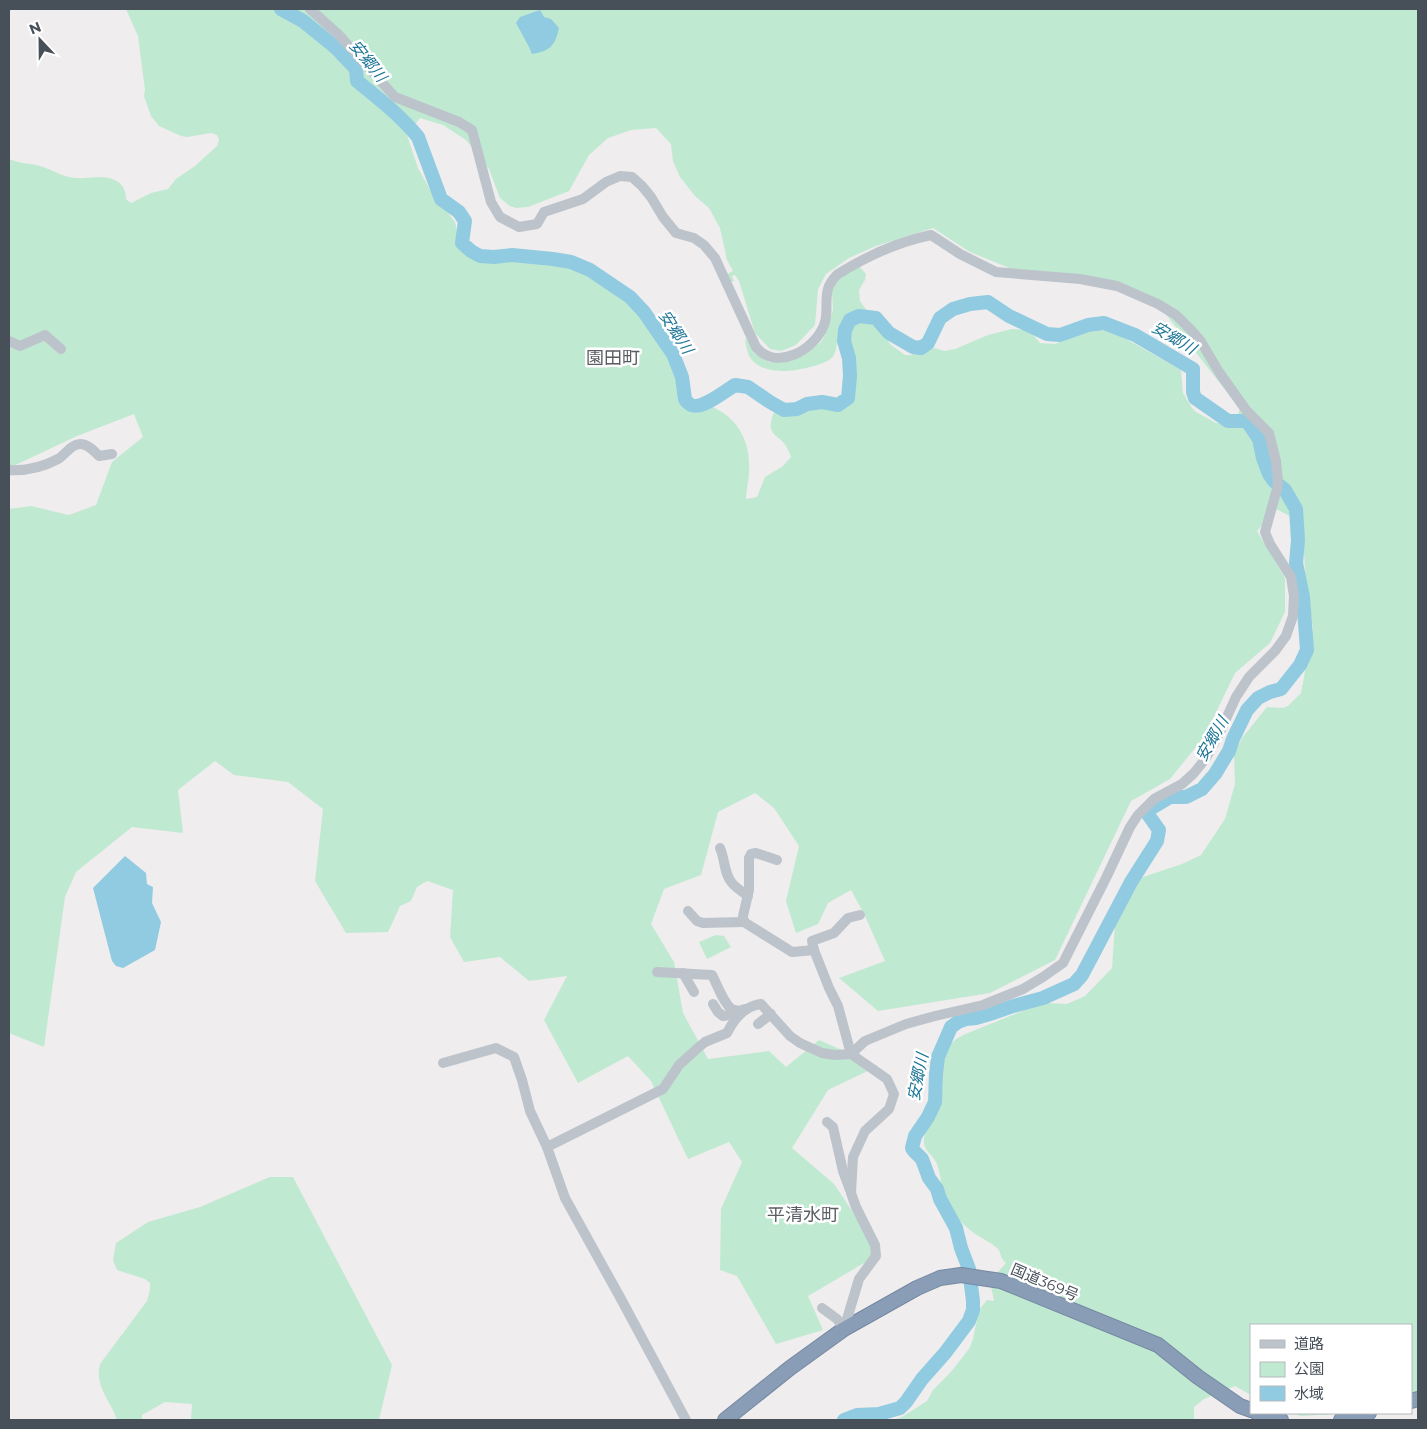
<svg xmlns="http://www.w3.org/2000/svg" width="1427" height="1429" font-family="Montserrat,'Noto Sans JP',sans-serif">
	<rect width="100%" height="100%" fill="#efeded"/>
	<g fill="#c0e9d2" fill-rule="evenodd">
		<path d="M126 9H1418V1394L1411 1396V1325H1251V1395L1235 1386 1204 1399 1194 1407V1420H893L902 1417 927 1401 933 1390 950 1373 969 1349 973 1339 979 1310 987 1300 994 1301 990 1281 1006 1263C999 1258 1002 1252 997 1248 990 1242 981 1238 974 1233 963 1225 949 1211 945 1198 941 1187 941 1175 937 1164 933 1154 922 1151 924 1138 926 1130 931 1124 934 1117 938 1110 942 1100 942 1092 945 1067 935 1050 963 1035L1025 1010 1048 1003 1067 1004 1085 996 1112 968 1115 923 1137 879 1182 864 1201 855 1225 819 1235 784 1234 755 1242 738 1267 707 1283 708 1288 706 1301 693 1313 628 1306 585 1302 522 1276 509 1257 531 1285 578V612L1270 643 1235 673 1204 737 1170 779 1131 801 1055 960 990 993 878 1011 839 978 885 961 865 916 851 890 828 903 818 924 796 933 786 901 799 846 774 808 755 793 718 812 701 875 664 889 651 924 674 962 683 1013 708 1059 769 1051 786 1067 819 1040 878 1066 828 1090 792 1148 834 1184 875 1245 876 1256 808 1296 823 1330 776 1344 737 1276 720 1270 721 1209 742 1162 729 1142 688 1159 651 1081 628 1056 578 1083 544 1020 567 976 529 981 500 957 464 962 450 937 453 890 427 881 417 887 411 901 400 906 388 932 346 933 315 881 323 809 288 782 234 775 215 761 178 790 183 833 132 827 76 872 65 897 44 1047 9 1033V509L31 506 69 515 96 505 112 462 143 437 134 414 77 436 9 468V159C20 164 32 163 43 167 54 171 64 177 76 178 90 179 102 174 115 180 123 184 126 191 126 199L131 203 151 193 168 189 176 179 195 166 217 146 219 140 217 135 211 133 187 137 181 136 159 126 151 116 144 96 145 90 138 36ZM420 118 443 125 466 140 489 169 500 198 510 206 516 208 528 207 569 191 589 155 608 138 631 130 656 128 671 144 673 161 680 177 695 196 709 208 720 228 727 260 733 271 727 274 731 282 734 281 732 276 735 275 739 281 755 333 770 349 781 351 796 345 815 325 818 289 826 274 849 258 876 246 933 228 970 252 1017 271 1105 282 1158 304 1240 409 1235 424 1216 423 1196 412 1192 408 1183 393 1181 370 1110 330 1085 332 1055 344 1040 343 1029 330 1012 329 988 335 955 349 944 351 934 348 911 355H905L891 345 860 301 859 290 865 280 866 274 859 266 836 281 832 292 833 310 824 337 821 342 802 356 781 362H769L754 353 750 342 745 338C746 346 747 354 752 360 759 369 774 371 784 371 795 371 829 365 834 355 836 351 837 344 837 339L847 336 851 385C843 401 816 411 799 412 791 413 783 411 775 411 773 414 771 419 771 423 769 433 777 436 783 442 787 447 789 451 791 457L783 466 765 477 757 497 746 499C746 490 749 481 749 472 751 442 738 417 710 406 703 403 694 402 687 401L668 353 654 331 630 301 603 283 571 269 537 260 477 259 466 253 462 249 460 244 455 222 429 188 418 168 407 135Z"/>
		<path d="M716 935 724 936 731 947 707 959 699 942Z"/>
		<path d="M270 1177H293L392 1365 379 1420H191L192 1404 165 1402 142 1415V1420H117C111 1401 94 1386 100 1364L147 1301 150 1289V1283L145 1279 117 1270 113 1260 116 1243 148 1222 200 1207Z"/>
		<path d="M1291 1413H1354L1301 1416Z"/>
	</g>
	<g fill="#91cbe1">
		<path d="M540 10 544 17 551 19 559 28C555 46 550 51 532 54L529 47 516 23 520 17Z"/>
		<path d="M125 856 146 873 147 884 153 887 152 903 161 922 155 950 123 968 116 966 112 961 93 888Z"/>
	</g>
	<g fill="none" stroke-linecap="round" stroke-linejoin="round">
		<path stroke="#91cbe1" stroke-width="14" d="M281 9 303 21 335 47 356 69 357 81C378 98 401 116 418 137L441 199 459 212 465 221 462 243 471 251 480 256 494 257 512 255 553 259 571 262 590 270 630 297 644 312 673 354 682 377 685 399C685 400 690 405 691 405 702 410 725 391 735 385L748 387 770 402 784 410 797 409 807 404 822 402 838 405 848 398 850 376 849 358 844 341 845 330 850 320 859 316 876 318 889 333 913 347 921 348 928 343 940 318 953 309 970 304 988 302 1009 316 1047 334 1060 335 1088 325 1104 323 1135 335 1193 369V392L1195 398 1228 421H1247L1259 439 1263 458 1269 474 1274 481 1285 490 1296 509 1298 540 1296 563 1303 597 1307 650 1300 665 1281 689 1270 692 1258 698 1247 710 1233 739 1229 751 1215 774 1202 789 1186 797H1170L1150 809 1147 813 1159 830 1157 841 1131 882 1091 958 1082 975 1074 984 1043 998 1013 1006 993 1013 976 1018 966 1019 958 1022 951 1027 938 1057 936 1074 935 1102 928 1117 915 1136 912 1148 914 1151 922 1159 929 1178 937 1189 940 1199 956 1228 961 1248 969 1269 973 1301V1310L969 1321 945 1353 922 1379 906 1402 900 1408 879 1414 857 1415 844 1420"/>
		<g stroke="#7588a2" stroke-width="16">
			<g id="highway">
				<path d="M1411 1401 1418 1399"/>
				<path d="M1257 1413 1273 1419 1281 1420"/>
				<path d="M725 1420 790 1368 844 1329 917 1288 940 1278 961 1275 1001 1281 1158 1345 1198 1377 1240 1406 1251 1410"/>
				<path d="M1341 1420 1369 1413"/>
			</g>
		</g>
		<g stroke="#bdc3cb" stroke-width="10">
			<path d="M310 9 339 35 395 97 459 122 472 130 491 202 500 217 519 227 537 224 544 212 583 199 606 182 620 176 632 177 642 186 651 197 663 217 676 233 694 238 704 245 715 258 756 347C776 371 814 351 824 325 831 308 819 291 838 274 867 256 897 242 931 235L960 254 996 272 1080 279 1117 286 1158 304 1176 315 1192 331 1200 340 1219 372 1246 410 1269 433 1276 461 1278 481 1277 489 1265 532 1270 544 1291 577 1294 596 1293 616 1286 636 1275 651 1249 677 1236 697 1220 732 1206 758 1194 773 1182 784 1154 799 1138 815 1130 827 1106 878 1063 963 1043 977 1023 989 983 1005 935 1016 906 1024 865 1041 851 1054"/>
			<path d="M9 341 20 346 45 335 61 349"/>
			<path d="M9 470C26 471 43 467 58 459 65 455 71 444 80 444 88 444 94 451 99 456L112 454"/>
			<path d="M720 848C725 859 724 874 732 883 736 888 743 892 748 896"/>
			<path d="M777 860 756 853 751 854 749 858V890L743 916 744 922 792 952 814 950 829 988 838 1006 851 1054"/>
			<path d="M688 911 697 921 703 923 744 922"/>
			<path d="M814 950 812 941 834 933 848 918 860 915"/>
			<path d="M657 972 712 975C717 984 724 1005 733 1010 737 1012 741 1010 745 1009"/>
			<path d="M683 973 694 992"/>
			<path d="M713 1004 718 1012 723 1016 729 1015 735 1010"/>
			<path d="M758 1024 771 1014"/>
			<path d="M443 1063 496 1048 514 1057 522 1080 530 1111 547 1147 565 1198 621 1299 686 1420"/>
			<path d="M827 1122 833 1127 843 1171 850 1190"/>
			<path d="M547 1147 663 1089 679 1065 699 1047 705 1042 727 1033C734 1019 744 1006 761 1004L790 1036 800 1043 822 1053 835 1055 851 1054 887 1079 894 1094 889 1109 865 1131 853 1157 851 1193 856 1207 875 1245 876 1256 859 1279 844 1329"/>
			<path d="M822 1308 837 1319 844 1329"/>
		</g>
		<use href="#highway" stroke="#8a9db7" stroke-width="14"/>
	</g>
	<g text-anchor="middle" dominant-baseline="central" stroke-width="5" stroke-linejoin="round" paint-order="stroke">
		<g font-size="15" fill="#474f58" stroke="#fff">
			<text transform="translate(1045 1282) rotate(23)">国道369号</text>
		</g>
		<g font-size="16" font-style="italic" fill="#1c7597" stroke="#fff">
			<text transform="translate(368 61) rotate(51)">安郷川</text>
			<text transform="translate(676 332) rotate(57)">安郷川</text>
			<text transform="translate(1174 338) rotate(31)">安郷川</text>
			<text transform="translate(1212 739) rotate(-60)">安郷川</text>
			<text transform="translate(918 1077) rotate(-79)">安郷川</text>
		</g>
		<g font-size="18" fill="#5a5d61" stroke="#fff">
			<text x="613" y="358">園田町</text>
			<text x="803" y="1215">平清水町</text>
		</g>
	</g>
	<rect width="1427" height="1429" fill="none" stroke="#474f58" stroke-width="20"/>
	<rect x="1250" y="1324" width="162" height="90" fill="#ffffff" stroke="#b5b9bc"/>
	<rect x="1260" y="1340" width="25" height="8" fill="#bdc3cb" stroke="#b5b9bc"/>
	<text x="1294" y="1349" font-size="15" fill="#474f58">道路</text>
	<rect x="1260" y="1362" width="25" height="15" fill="#c0e9d2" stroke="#b5b9bc"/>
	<text x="1294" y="1374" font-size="15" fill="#474f58">公園</text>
	<rect x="1260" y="1386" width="25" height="15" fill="#91cbe1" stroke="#b5b9bc"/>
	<text x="1294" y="1399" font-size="15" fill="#474f58">水域</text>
	<g transform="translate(40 40) rotate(338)" stroke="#ffffff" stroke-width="4" paint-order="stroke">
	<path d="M0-4L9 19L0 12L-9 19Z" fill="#474f58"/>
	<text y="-8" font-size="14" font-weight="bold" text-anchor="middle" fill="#474f58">N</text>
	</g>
</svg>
